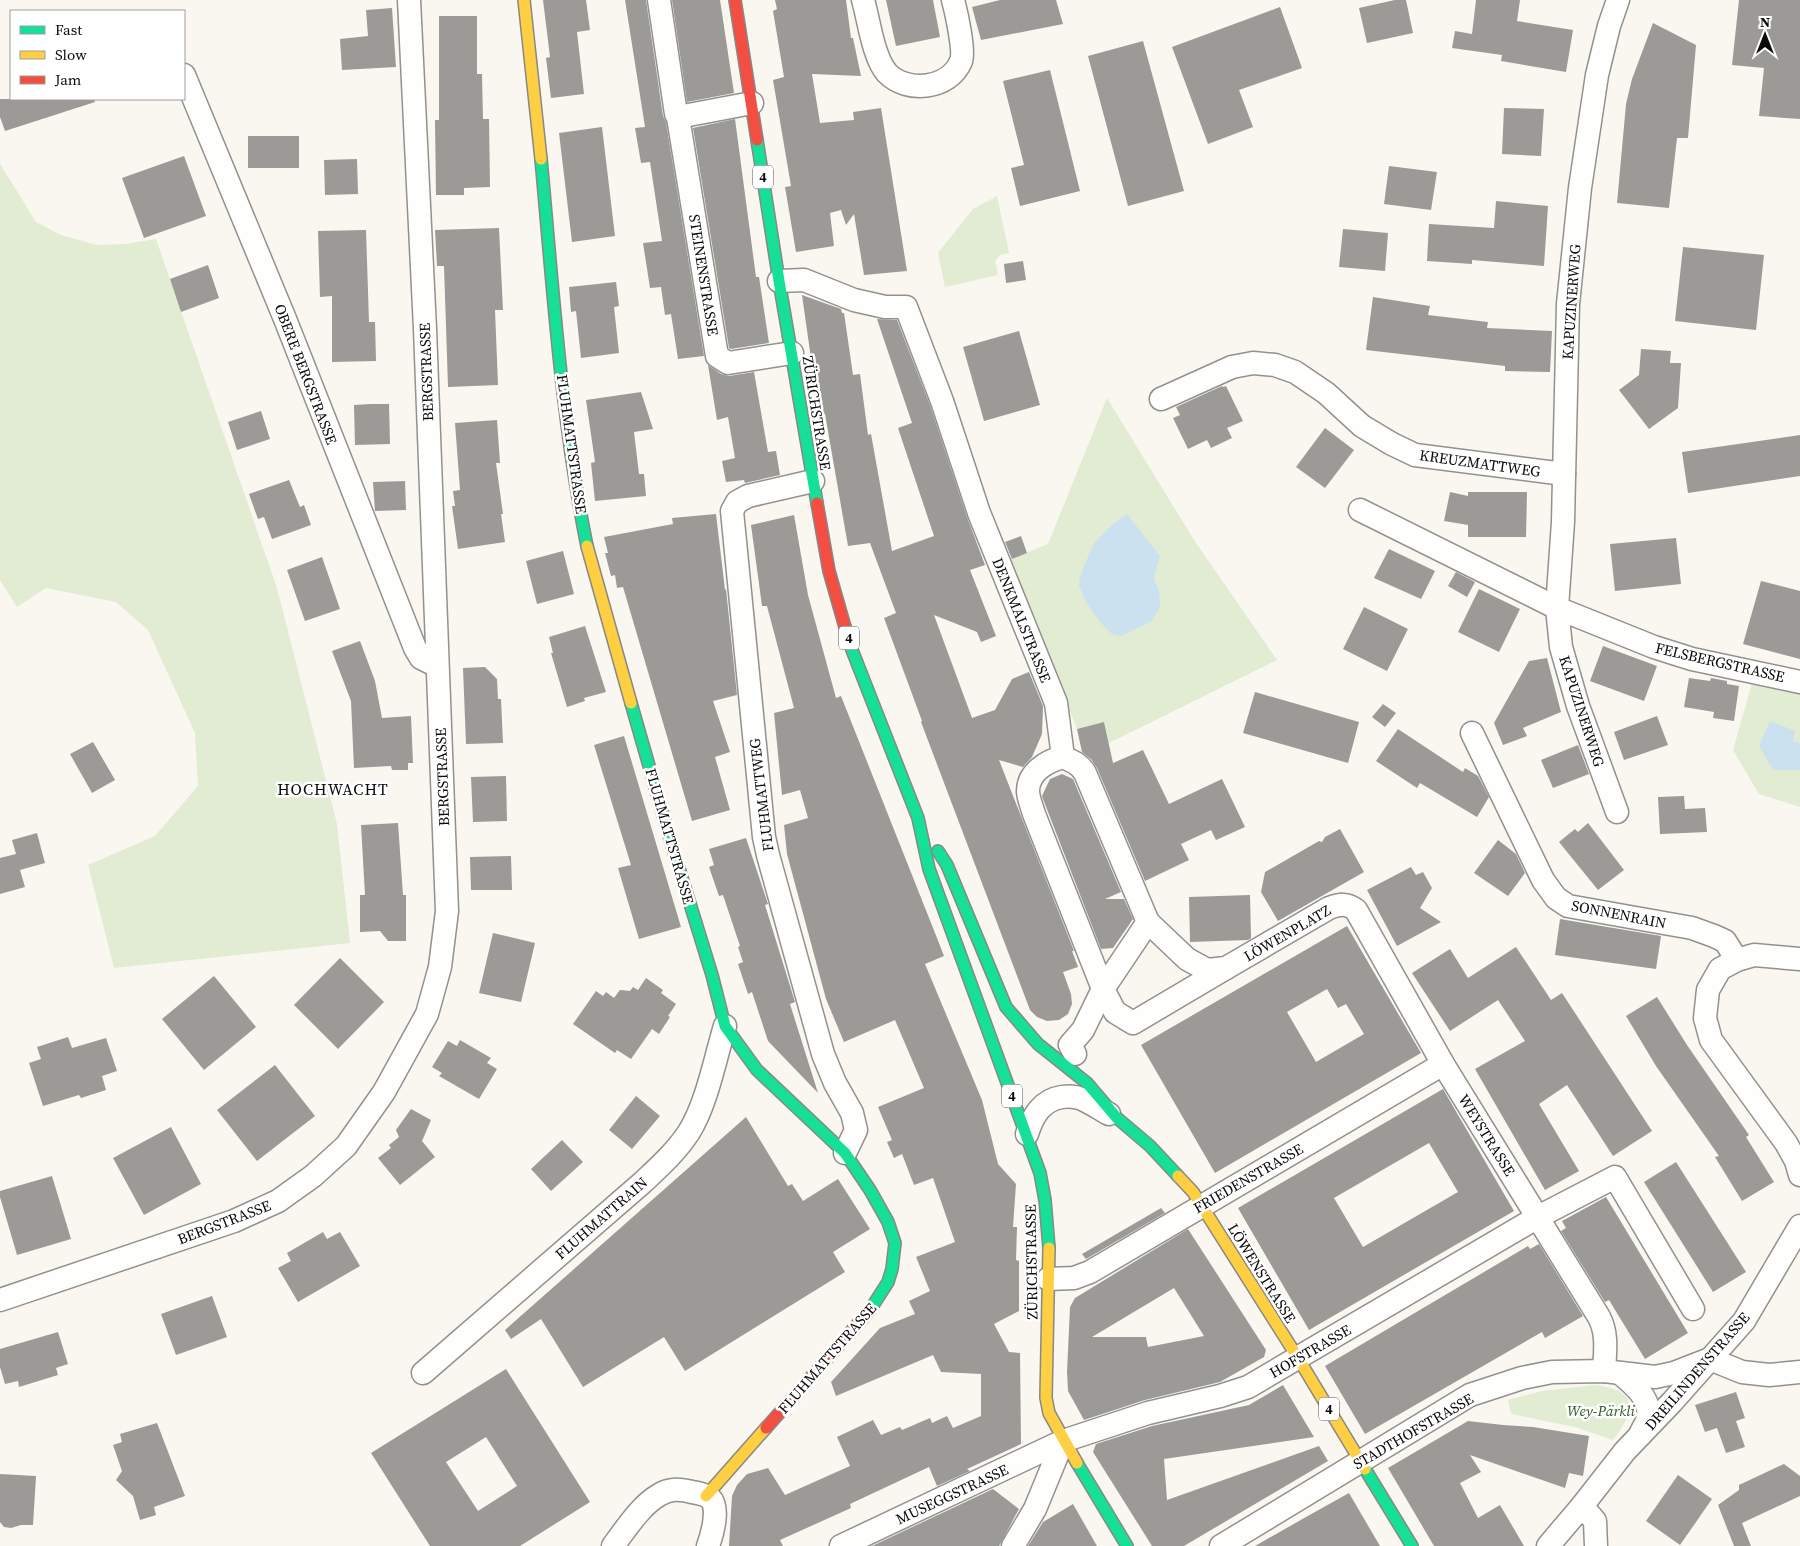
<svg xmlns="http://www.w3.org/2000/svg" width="1800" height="1546" font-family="'Source Serif 4',serif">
	<rect width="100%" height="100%" fill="#f9f7f0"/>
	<g fill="#e1ecd2">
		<path d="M0 164 36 222 61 235 97 245 125 244 156 239 277 588 337 824 350 943 114 968 88 865 155 836 198 786 195 733 148 630 116 602 46 588 17 607 0 580Z"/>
		<path d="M997 196 1009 253 1000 255 995 261 998 275 945 287 938 253 973 209Z"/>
		<path d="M1107 398 1194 540 1277 660 1109 743 1104 722 1077 729 1011 559 1048 544Z"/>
		<path d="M1755 673 1800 682V807L1759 794 1733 750Z"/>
		<path d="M1595 1385C1638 1390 1637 1409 1613 1440L1575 1427 1511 1414 1508 1400 1542 1391Z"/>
	</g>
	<g fill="#cbe1ef">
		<path d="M1127 514 1160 556 1154 576V581L1159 589 1160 607 1152 621 1121 636 1112 634 1099 621 1086 602 1079 586 1080 576 1094 543 1113 524Z"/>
		<path d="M1770 721 1795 731 1793 741 1800 743V770H1773L1759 746Z"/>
	</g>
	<g fill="#9c9a96" fill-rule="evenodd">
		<path d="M543 0H586L590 30 577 32 584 94 551 98 546 58 550 57Z"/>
		<path d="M625 0H646L663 116 666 122 704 356 678 359 671 314 665 315 661 287 650 288 643 243 662 241 650 162 641 163 635 128 645 127Z"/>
		<path d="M672 0H720L734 93 687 102Z"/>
		<path d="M775 0H846L851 38H853L861 76 812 74 820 123 854 120 853 112 881 108 907 271 864 275 854 214 846 225 841 210 830 213 834 246 796 252 785 187 791 186 773 80 784 77 773 11 777 9Z"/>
		<path d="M886 0H933L940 37 896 46Z"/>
		<path d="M1000 0H1056L1063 24 981 40 972 7Z"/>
		<path d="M1395 0H1406L1413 33 1367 43 1359 8Z"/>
		<path d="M1476 0H1520L1517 21 1573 30 1566 72 1501 61 1502 55 1452 48 1455 31 1472 34Z"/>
		<path d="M1739 0H1800V119L1759 116 1764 68 1732 65Z"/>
		<path d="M1280 7 1302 68 1239 90 1253 127 1208 144 1172 47Z"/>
		<path d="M392 8 396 67 342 70 340 39 368 36 366 10Z"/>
		<path d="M439 16H477V74H482L483 119H489L490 187 464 188V195H436L435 120H439Z"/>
		<path d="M1653 23 1696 45 1688 138H1677L1669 208 1617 203 1626 104 1632 79Z"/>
		<path d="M1143 41 1184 191 1128 206 1088 56Z"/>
		<path d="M1050 70 1080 191 1020 206 1011 168 1024 165 1003 81Z"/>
		<path d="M0 99H94L95 102 5 131 0 117Z"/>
		<path d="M1504 108 1544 109 1541 156 1502 154Z"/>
		<path d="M735 119 756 277H759L769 343 731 349 729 348 693 128Z"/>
		<path d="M602 127 615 236 572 242 559 133Z"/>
		<rect x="248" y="136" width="51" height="32"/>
		<path d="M184 156 206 216 144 238 122 178Z"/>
		<path d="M357 159 358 194 325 195 324 160Z"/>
		<path d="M1389 166 1437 172 1431 210 1384 204Z"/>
		<path d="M1496 201 1548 206 1544 266 1472 260V264L1427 261 1429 224 1494 228Z"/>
		<path d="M499 228 503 310H495L498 385 448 387 444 266H437L435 230Z"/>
		<path d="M1343 229 1388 233 1385 271 1339 267Z"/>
		<path d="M366 230 369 322H375L376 361 332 362V296L320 297 318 231Z"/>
		<path d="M1683 247 1764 255 1756 330 1675 321Z"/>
		<path d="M1023 261 1026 280 1006 283 1004 264Z"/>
		<path d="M208 265 219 298 181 312 170 279Z"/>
		<path d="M616 282 619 306 614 307 619 353 581 358 576 311 571 312 569 287Z"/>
		<path d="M802 295 841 309 842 313H844L853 375 860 374 868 435 871 434 892 551 934 536 898 428 912 423 877 319 897 320 930 405 967 517 985 565 970 570 996 636 981 642 977 632 934 615 972 718 995 710 1012 679 1029 672 1043 706 1042 734 1032 757 1023 767 999 760 1074 951H1072L1078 967 1063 972 1071 994 1072 1004 1068 1014 1059 1020 1047 1021 1037 1017 1030 1010 921 722 922 721 884 618 896 613 870 543 848 546 825 414 819 415Z"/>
		<path d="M1373 297 1430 306 1428 315 1488 322 1487 328 1552 331 1550 372 1505 371V366L1366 350Z"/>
		<path d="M1019 331 1040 405 984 421 963 347Z"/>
		<path d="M1641 349 1671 351 1670 363H1681L1678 408 1649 429 1619 390 1639 375Z"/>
		<path d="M708 365 721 374 729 376 754 372 768 452 776 451 780 475 745 483 744 480 726 482 722 461 735 458 728 417 717 420Z"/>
		<path d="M1222 386 1223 387 1226 386 1243 421 1227 428 1232 438 1211 448 1207 440 1188 449 1173 418 1180 415 1176 407Z"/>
		<path d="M641 392 653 429 634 432 639 474H644L646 496 595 501 591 463 595 462 586 400Z"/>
		<path d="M371 404H389L390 444 355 445 354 405Z"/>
		<path d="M261 411 270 439 237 450 228 422Z"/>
		<path d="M497 420 500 463H496L503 514H501L505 542 458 549 452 506H455L453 491 460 490 455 423Z"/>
		<path d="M1325 428 1354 450 1325 488 1296 467Z"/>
		<path d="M1800 435V476L1688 493 1682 452Z"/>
		<path d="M289 480 300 507 304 505 311 525 272 539 264 517 258 519 249 494Z"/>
		<path d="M405 481 406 510 375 511 373 482Z"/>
		<path d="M1450 492 1468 496V492H1527L1526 537H1468V525L1444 521Z"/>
		<path d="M716 514 725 590 726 589 737 695 713 701 730 752 715 757 730 810 692 821 623 587 617 588 615 575 611 576 605 553H608L604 537 673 524 672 518Z"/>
		<path d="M794 515 808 595 836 698 841 696 937 938 944 956 925 964 982 1100 998 1164 1016 1184 1013 1227H1017L1016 1260 1019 1261V1311L994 1324 1009 1352 1020 1353 1021 1444 967 1469 970 1471 937 1486 929 1467 850 1504 851 1508 780 1540 783 1546H729L732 1496 737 1485 747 1474 768 1468 785 1495 850 1466 837 1437 873 1420 881 1435 900 1427 902 1430 930 1418 932 1423 947 1416 953 1428 981 1416V1374L941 1372 933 1355 836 1396 831 1382 880 1328 915 1314 909 1301 930 1291 916 1257 955 1242 933 1178 914 1185 902 1154 894 1158 887 1142 892 1140 878 1107 924 1088 895 1020 844 1042 826 999 787 854 784 825 808 818 800 790 782 795 774 713 794 708 767 606H762L751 525Z"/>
		<path d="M1021 536 1027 553 1012 559 1005 542Z"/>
		<path d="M1676 538 1681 584 1615 591 1610 544Z"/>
		<path d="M1389 549 1435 571 1421 599 1374 578Z"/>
		<path d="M563 551 574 594 537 604 526 561Z"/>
		<path d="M322 557 340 609 305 621 287 570Z"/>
		<path d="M1456 572 1475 582 1467 597 1448 586Z"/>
		<path d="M1761 581 1800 591V659L1743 644Z"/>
		<path d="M1479 589 1520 609 1499 652 1458 632Z"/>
		<path d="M1364 607 1408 629 1387 671 1343 649Z"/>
		<path d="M585 626 606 692 584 698 585 701 567 707 551 653H553L549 637Z"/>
		<path d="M360 641 375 681 382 718 411 716 413 763H408V770H392L391 766 354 768 351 701 332 651Z"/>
		<path d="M1603 646 1657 666 1644 701 1590 681Z"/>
		<path d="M1547 658 1561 712 1523 728 1527 736 1503 745 1494 723 1529 661Z"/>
		<path d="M485 667 497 679 498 699H501L503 743 466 744 463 668Z"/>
		<path d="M1689 678 1710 681 1711 678 1727 681V684L1739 686 1734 721 1713 718 1714 712 1684 707Z"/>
		<path d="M1255 692 1359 722 1348 763 1243 733Z"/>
		<path d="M1383 704 1396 713 1385 727 1372 717Z"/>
		<path d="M1657 716 1668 745 1624 760 1614 732Z"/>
		<path d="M1104 722 1113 763 1143 750 1169 804 1222 779 1245 827 1216 840 1211 830 1181 844 1189 860 1145 881 1097 768 1091 759 1082 752 1077 729Z"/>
		<path d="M1398 729 1463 772 1465 768 1478 776 1489 797 1477 817 1420 783 1417 788 1376 761Z"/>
		<path d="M624 736 681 927 639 939 618 868 631 865 594 745Z"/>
		<path d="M93 742 115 780 92 793 70 754Z"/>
		<path d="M1578 745 1589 774 1553 788 1541 760Z"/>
		<path d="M1062 774 1073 779 1121 892 1105 899H1124L1133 919 1113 948 1101 949 1043 799 1042 796 1050 779Z"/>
		<path d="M506 776 507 821 473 822 471 777Z"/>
		<path d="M1684 796 1685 809 1705 808 1707 832 1660 834 1658 797Z"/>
		<path d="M398 823 403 895H406V941H388L380 931 360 932V895H365L361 825Z"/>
		<path d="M1588 823 1624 870 1598 890 1559 842 1575 829 1578 832Z"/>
		<path d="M1340 829 1364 872 1278 921 1261 892 1265 872 1319 841 1322 842 1325 837Z"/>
		<path d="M37 833 45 863 20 870 25 887 0 894V858L16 854 12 840Z"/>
		<path d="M746 838 768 904 765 905 795 1002 790 1004 818 1093 768 1041 752 992 748 994 738 964 743 962 738 947 740 946 723 895 719 896 709 867 714 865 709 849Z"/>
		<path d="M1498 840 1516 854 1525 873 1508 896 1474 873Z"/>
		<path d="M511 856 512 890H471L470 857Z"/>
		<path d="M1411 867 1416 875 1423 872 1432 888 1420 908 1441 922 1397 946 1367 890Z"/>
		<path d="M1250 895 1251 938 1248 940 1190 942 1189 897Z"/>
		<path d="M1560 919 1661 936 1656 969 1555 955Z"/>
		<path d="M1347 926 1421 1053 1215 1173 1141 1045ZM1327 989 1338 1008 1346 1004 1364 1034 1316 1062 1287 1012Z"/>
		<path d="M493 933 535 943 521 1002 479 993Z"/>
		<path d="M1516 947 1551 1000 1562 993 1652 1131 1613 1156 1567 1085 1539 1104 1579 1171 1545 1190 1475 1069 1525 1041 1498 1000 1450 1031 1412 973 1450 949 1468 978Z"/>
		<path d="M340 958 384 1002 338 1049 294 1005Z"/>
		<path d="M214 976 256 1027 204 1070 162 1019Z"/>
		<path d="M646 978 663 990 661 993 676 1004 668 1016 670 1017 659 1034 652 1029 631 1059 617 1050 615 1053 573 1024 596 991 603 996 606 992 614 998 620 990 630 991 633 987 638 990Z"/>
		<path d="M1657 997 1687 1045 1749 1135 1746 1137 1774 1182 1742 1201 1715 1157 1719 1156 1656 1066 1626 1016Z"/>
		<path d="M68 1037 72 1048 106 1038 117 1071 102 1076 106 1090 81 1098 79 1095 43 1106 29 1063 41 1059 37 1047Z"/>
		<path d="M460 1040 491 1058 487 1063 497 1069 479 1099 439 1076 442 1073 432 1067 448 1041 457 1046Z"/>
		<path d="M275 1065 315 1116 257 1161 217 1110Z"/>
		<path d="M1443 1089 1514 1211 1309 1330 1238 1208ZM1429 1143 1458 1192 1363 1247 1334 1198Z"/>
		<path d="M636 1096 660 1116 632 1149 609 1130Z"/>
		<path d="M411 1109 431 1120 422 1141 435 1157 400 1185 378 1158 391 1148 389 1145 399 1137 396 1130Z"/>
		<path d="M746 1117 788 1186 792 1184 803 1201 838 1179 870 1229 833 1252 845 1272 685 1371 664 1337 583 1387 541 1319 511 1339 505 1330Z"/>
		<path d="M171 1127 201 1184 144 1215 113 1158Z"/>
		<path d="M562 1140 583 1162 551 1191 531 1169Z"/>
		<path d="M1676 1162 1746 1272 1713 1292 1644 1182Z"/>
		<path d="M52 1176 71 1239 17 1255 0 1197V1191Z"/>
		<path d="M1606 1197 1688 1333 1645 1359 1609 1300 1605 1302 1561 1231 1566 1228 1562 1221Z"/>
		<path d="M1161 1208 1165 1213 1086 1259 1082 1254Z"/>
		<path d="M1188 1229 1266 1350 1264 1357 1220 1382 1145 1400 1084 1420 1068 1391 1067 1372 1070 1307 1075 1298ZM1174 1288 1204 1336 1148 1347 1146 1337H1092Z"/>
		<path d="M323 1232 327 1239 340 1232 360 1266 298 1302 278 1268 291 1261 287 1253Z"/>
		<path d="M1539 1244 1583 1316 1545 1338 1542 1332 1365 1434 1325 1366 1528 1246 1530 1249Z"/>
		<path d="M212 1296 227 1337 176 1355 161 1314Z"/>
		<path d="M58 1332 68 1364 56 1368 58 1375 19 1387 18 1381 5 1384 0 1367V1349Z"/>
		<path d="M506 1369 590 1502 520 1546H430L371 1453ZM486 1437 517 1486 478 1511 446 1462Z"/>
		<path d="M1283 1385 1314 1437 1164 1459 1167 1500 1319 1446 1328 1461 1184 1546H1152L1093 1452 1096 1444 1152 1426 1249 1405Z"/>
		<path d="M1736 1392 1745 1418 1736 1421 1745 1447 1726 1453 1717 1428 1705 1432 1695 1405Z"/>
		<path d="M1468 1421 1503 1425 1533 1427 1589 1436 1583 1476 1569 1473 1565 1488 1470 1455 1481 1472 1460 1483 1478 1518 1500 1505 1524 1546H1434L1388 1468Z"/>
		<path d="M157 1423 185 1496 154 1507 156 1515 140 1520 133 1496 116 1480 122 1471 113 1445 122 1442 120 1434Z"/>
		<path d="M1784 1464 1800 1476V1496L1742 1523 1751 1546H1734L1718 1505 1739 1490V1485Z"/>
		<path d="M0 1474 36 1476 33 1525H21L11 1528 4 1527 0 1522Z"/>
		<path d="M1678 1475 1712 1499 1680 1545 1646 1521Z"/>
		<path d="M993 1489 1019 1509 999 1546H872Z"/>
		<path d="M1349 1493 1380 1546H1255L1306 1517Z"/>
		<path d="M1073 1504 1097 1546H1028L1043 1522Z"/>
	</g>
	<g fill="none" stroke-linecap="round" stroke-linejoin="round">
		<g stroke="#92918e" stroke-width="25">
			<g id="street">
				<path d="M659 0 676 114 678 117 717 356 728 363 792 353"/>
				<path d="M863 0C869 20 873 57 887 73 907 94 950 89 961 61 965 51 956 11 953 0"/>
				<path d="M184 75 285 319 415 648 421 658 437 666"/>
				<path d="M678 117 752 103"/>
				<path d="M779 281 804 280 854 300 885 307H906L942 401 979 513 1056 703 1063 757"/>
				<path d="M1161 399 1232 367 1253 363 1275 365 1295 372 1326 393 1362 426 1392 444 1415 455 1564 474"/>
				<path d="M813 481 748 496 737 502 732 511 764 837 768 855 823 1054 835 1083 852 1113 856 1130 845 1153"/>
				<path d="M1360 510 1557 608 1654 647 1692 659 1800 682"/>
				<path d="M1472 733 1543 880 1556 898 1568 906 1692 928 1714 936 1725 941 1737 960"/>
				<path d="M1063 757C1047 761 1028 772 1028 791 1028 798 1032 807 1034 814L1103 989 1115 1012 1133 1023 1226 968"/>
				<path d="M1063 757C1072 761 1080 764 1085 773L1148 922"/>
				<path d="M1617 812 1578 706 1561 647 1557 608 1563 522 1568 304 1580 188 1597 75 1609 26 1618 0"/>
				<path d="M1800 959 1754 955 1737 960 1720 969 1708 990 1705 1018 1711 1040 1786 1143 1796 1161 1800 1175"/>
				<path d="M1075 1054 1070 1045 1083 1030 1103 989 1148 922 1187 959 1207 970 1226 968 1329 908C1340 904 1347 903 1356 910L1443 1064 1599 1317C1608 1334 1605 1352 1604 1371"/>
				<path d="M1027 1134C1033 1115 1042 1100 1062 1097 1069 1096 1075 1096 1082 1099 1091 1103 1100 1109 1109 1114"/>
				<path d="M1048 1279 1074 1278 1090 1272 1443 1064"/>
				<path d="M0 1300 234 1221 278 1201 313 1176 346 1146 384 1092 427 1014 440 967 447 911 425 329 409 0"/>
				<path d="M1710 1359 1742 1372 1769 1375 1800 1372"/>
				<path d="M423 1373 642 1183C659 1167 676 1152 689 1132 707 1103 715 1059 725 1026"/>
				<path d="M1621 1374C1633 1384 1651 1399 1648 1416 1648 1422 1642 1429 1640 1435"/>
				<path d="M1582 1506 1595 1521 1596 1546"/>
				<path d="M613 1546C625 1530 641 1505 659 1495 670 1488 680 1489 692 1492 697 1493 705 1494 710 1498 720 1508 712 1535 708 1546"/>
				<path d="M841 1546 1063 1441 1148 1413 1220 1396 1248 1387 1538 1217 1615 1177 1693 1309"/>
				<path d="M1013 1546 1035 1509 1063 1441"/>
				<path d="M1221 1546 1470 1395 1522 1378 1552 1372 1604 1371 1655 1377 1674 1373 1710 1359"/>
				<path d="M1548 1546 1582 1506 1625 1451 1672 1402 1744 1321 1800 1226"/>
			</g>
		</g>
		<g stroke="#898885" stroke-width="14">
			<g id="fast">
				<path d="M757 140 779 281 817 503"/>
				<path d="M541 159C553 288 561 419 587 546"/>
				<path d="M845 627 852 650 918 818 929 869 1040 1173 1045 1200 1049 1248"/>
				<path d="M631 703 670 839 712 975 725 1026 757 1070 845 1153 870 1190 888 1222 895 1243 892 1269 888 1282 870 1310"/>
				<path d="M938 851 947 865 1006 1007 1038 1044 1087 1083 1117 1118 1150 1146 1178 1176"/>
				<path d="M1077 1463 1127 1546"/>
				<path d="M1365 1469 1412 1546"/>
			</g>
		</g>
		<g stroke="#898885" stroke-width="14">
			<g id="slow">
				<path d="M524 0 541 159"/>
				<path d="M587 546 631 703"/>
				<path d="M1178 1176 1193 1192 1298 1358 1365 1469"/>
				<path d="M1049 1248 1046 1398 1049 1413 1077 1463"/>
				<path d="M706 1496 766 1428"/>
			</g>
		</g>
		<g stroke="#898885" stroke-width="14">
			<g id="jam">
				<path d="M735 0 757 140"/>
				<path d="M817 503 829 571 845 627"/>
				<path d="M766 1428 870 1310"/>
			</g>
		</g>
		<use href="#street" stroke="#fefefd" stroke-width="22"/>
		<use href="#fast" stroke="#16e098" stroke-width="11"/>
		<use href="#slow" stroke="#ffcf43" stroke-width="11"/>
		<use href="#jam" stroke="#f24e42" stroke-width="11"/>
	</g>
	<g text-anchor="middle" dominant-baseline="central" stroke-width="5" stroke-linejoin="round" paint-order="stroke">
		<g fill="#fff" stroke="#545454" stroke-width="1">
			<rect x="753" y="165.5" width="20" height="23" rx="4"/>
			<rect x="839" y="626.5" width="20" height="23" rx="4"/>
			<rect x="1002" y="1084.5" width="20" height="23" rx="4"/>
			<rect x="1319" y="1397.5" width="20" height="23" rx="4"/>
		</g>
		<g font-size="14" font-weight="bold" fill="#0b0b0b">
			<text x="763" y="177">4</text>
			<text x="849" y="638">4</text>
			<text x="1012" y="1096">4</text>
			<text x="1329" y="1409">4</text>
		</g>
		<g font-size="15" fill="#0b0b0b" stroke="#fff">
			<text transform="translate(704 275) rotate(81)">STEINENSTRASSE</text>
			<text transform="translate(1571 302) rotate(-86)">KAPUZINERWEG</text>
			<text transform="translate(426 372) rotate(-92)">BERGSTRASSE</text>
			<text transform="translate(306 374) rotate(69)">OBERE BERGSTRASSE</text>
			<text transform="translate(817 413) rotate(81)">ZÜRICHSTRASSE</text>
			<text transform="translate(572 444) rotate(82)">FLUHMATTSTRASSE</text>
			<text transform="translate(1480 463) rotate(8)">KREUZMATTWEG</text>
			<text transform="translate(1022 620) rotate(68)">DENKMALSTRASSE</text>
			<text transform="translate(1720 662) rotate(13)">FELSBERGSTRASSE</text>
			<text transform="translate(1582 711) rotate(72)">KAPUZINERWEG</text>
			<text transform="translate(442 777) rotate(-92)">BERGSTRASSE</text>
			<text transform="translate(761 795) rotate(-97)">FLUHMATTWEG</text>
			<text transform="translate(670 836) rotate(74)">FLUHMATTSTRASSE</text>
			<text transform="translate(1619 914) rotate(11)">SONNENRAIN</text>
			<text transform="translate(1287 933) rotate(-30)">LÖWENPLATZ</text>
			<text transform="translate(1487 1135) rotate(58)">WEYSTRASSE</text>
			<text transform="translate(1248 1178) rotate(-30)">FRIEDENSTRASSE</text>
			<text transform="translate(601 1218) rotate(-41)">FLUHMATTRAIN</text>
			<text transform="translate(224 1222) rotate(-21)">BERGSTRASSE</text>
			<text transform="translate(1031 1262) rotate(-91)">ZÜRICHSTRASSE</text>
			<text transform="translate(1262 1273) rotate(58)">LÖWENSTRASSE</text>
			<text transform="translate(1310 1351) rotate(-30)">HOFSTRASSE</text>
			<text transform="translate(827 1358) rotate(-49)">FLUHMATTSTRASSE</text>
			<text transform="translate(1697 1371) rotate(-49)">DREILINDENSTRASSE</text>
			<text transform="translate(1413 1431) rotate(-30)">STADTHOFSTRASSE</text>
			<text transform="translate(952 1494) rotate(-25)">MUSEGGSTRASSE</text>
		</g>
		<g font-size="15" font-style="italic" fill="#2e5a24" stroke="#fff">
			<text x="1601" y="1410">Wey-Pärkli</text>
		</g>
		<g font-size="16" letter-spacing="1" fill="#0b0b0b" stroke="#fff">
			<text x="333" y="789">HOCHWACHT</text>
		</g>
	</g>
	<rect x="10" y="10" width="175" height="90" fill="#ffffff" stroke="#9d9d9d"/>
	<rect x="20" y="26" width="25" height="8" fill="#16e098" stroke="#9d9d9d"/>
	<text x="55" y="35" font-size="15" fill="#0b0b0b">Fast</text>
	<rect x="20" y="51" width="25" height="8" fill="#ffcf43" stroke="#9d9d9d"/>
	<text x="55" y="60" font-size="15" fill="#0b0b0b">Slow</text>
	<rect x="20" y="76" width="25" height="8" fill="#f24e42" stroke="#9d9d9d"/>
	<text x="55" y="85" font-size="15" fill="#0b0b0b">Jam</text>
	<g transform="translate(1765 35)" stroke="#ffffff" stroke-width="4" paint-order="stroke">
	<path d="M0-4L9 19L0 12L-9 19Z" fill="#0b0b0b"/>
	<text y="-8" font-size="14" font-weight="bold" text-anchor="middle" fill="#0b0b0b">N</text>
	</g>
</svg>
